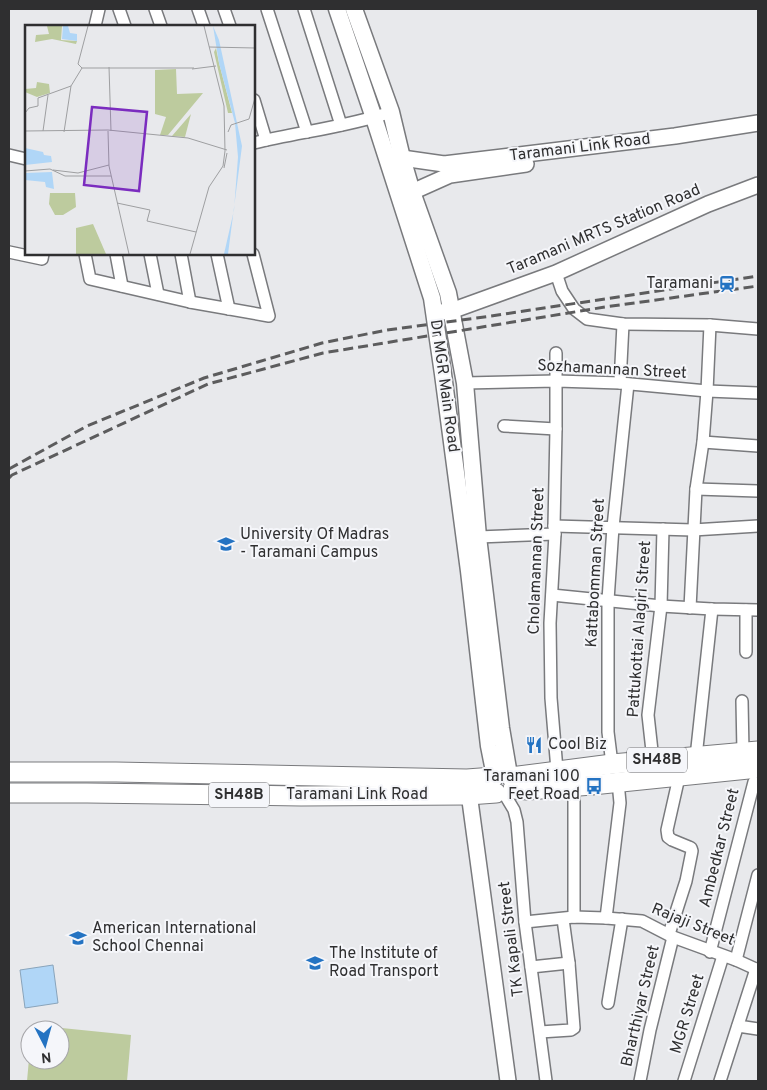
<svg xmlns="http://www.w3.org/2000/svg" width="767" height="1090" font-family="Overpass,sans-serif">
	<rect width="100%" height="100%" fill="#e8e9ec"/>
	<path fill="#bdcb9e" d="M32 1025 131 1035 127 1081H27L30 1048V1060H60V1030H32Z"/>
	<path fill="#b0d6f7" stroke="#89a4bb" d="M53 965 58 1003 25 1008 20 970Z"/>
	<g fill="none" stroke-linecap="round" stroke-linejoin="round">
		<g stroke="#797a7d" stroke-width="14">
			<g id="minor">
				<path d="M119 9 125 26"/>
				<path d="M155 9 161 26"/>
				<path d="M198 9 204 26"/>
				<path d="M224 9 230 26"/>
				<path d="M267 9 307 132"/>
				<path d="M304 9 341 125"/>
				<path d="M95 26 99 9"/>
				<path d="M254 100 266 140"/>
				<path d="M254 143C299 132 347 127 391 112"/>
				<path d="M9 155 26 159"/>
				<path d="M9 252 42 259 43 254"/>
				<path d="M85 254 90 279 190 302 269 316 253 254"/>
				<path d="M116 254 122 286"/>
				<path d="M150 254 158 294"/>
				<path d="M181 254 190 302"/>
				<path d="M217 254 229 309"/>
				<path d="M556 273 562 291 574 309 587 319 623 324 710 325 758 329"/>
				<path d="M556 353V429L554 526 555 534 550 623 551 698 557 770"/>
				<path d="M465 383 557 381 620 383 707 391 758 393"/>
				<path d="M620 383 623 324"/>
				<path d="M504 426 556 429"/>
				<path d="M703 442 758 446"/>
				<path d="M696 489 758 491"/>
				<path d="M554 526 693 530 758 526"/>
				<path d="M478 537 555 534"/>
				<path d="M552 595 661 606 712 609 758 610"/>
				<path d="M690 608 696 489 703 442 707 391 710 325"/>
				<path d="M746 610V652"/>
				<path d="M742 701 743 752"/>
				<path d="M696 757 712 609"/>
				<path d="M653 760 648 715 661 606 663 529"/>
				<path d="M612 764 608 732V600L613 527 628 384"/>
				<path d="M574 786V917"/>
				<path d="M505 795 514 810 517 822 525 922 546 1081"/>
				<path d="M606 918 620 803 618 782"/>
				<path d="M525 922 574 917 606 918 642 921 673 937 736 960 758 970"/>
				<path d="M669 934 686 881 692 851 691 848 689 847 672 840 668 837 667 830 679 777"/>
				<path d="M710 952 754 782"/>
				<path d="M736 960 758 875"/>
				<path d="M531 967 569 963"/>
				<path d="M608 1003 622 919"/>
				<path d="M738 1026 758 1029"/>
				<path d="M540 1032 571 1030 574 1028 569 963 563 919"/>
				<path d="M640 1081 650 1030 673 937"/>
				<path d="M684 1081 723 956"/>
				<path d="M720 1081 756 969"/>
			</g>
		</g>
		<g stroke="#797a7d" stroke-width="18">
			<g id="tertiary">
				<path d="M402 158 444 164 675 136 758 123"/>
				<path d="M412 192 450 175 526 164"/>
				<path d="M441 312 451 311 556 273 708 204 758 185"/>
				<path d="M468 786 508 1081"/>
			</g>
		</g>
		<g stroke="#797a7d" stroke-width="19">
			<g id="secondary">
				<path d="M337 9 374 118 432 298 443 374 469 571 489 746 495 776"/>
				<path d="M354 9 391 112 402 158 412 192 448 293 465 383 478 537 501 728 509 775"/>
			</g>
		</g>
		<g stroke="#797a7d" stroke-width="21">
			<g id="primary">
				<path d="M9 772H116L467 779 494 777"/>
				<path d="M511 777 612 764 758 751"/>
				<path d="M513 789 528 790 592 785 758 768"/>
				<path d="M9 793H87L301 796 468 795 496 793"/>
			</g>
		</g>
		<use href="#minor" stroke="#fff" stroke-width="11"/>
		<use href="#tertiary" stroke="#fff" stroke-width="15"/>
		<use href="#secondary" stroke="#fff" stroke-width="16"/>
		<use href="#primary" stroke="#fff" stroke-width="19"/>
		<g stroke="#5c5c5d" stroke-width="3" stroke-dasharray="10 5" stroke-linecap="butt">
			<path d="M9 469 87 426 204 378 322 343 387 330 491 316 758 276"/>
			<path d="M9 478 12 475 208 384 323 353 605 307 758 286"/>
		</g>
	</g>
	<defs>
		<g id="station-bare" transform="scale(1.35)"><path d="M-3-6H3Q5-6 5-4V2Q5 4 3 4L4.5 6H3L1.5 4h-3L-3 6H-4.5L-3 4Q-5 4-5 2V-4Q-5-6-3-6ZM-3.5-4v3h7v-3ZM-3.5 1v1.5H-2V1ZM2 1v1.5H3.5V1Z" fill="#2473c2" stroke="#f5f6fa" stroke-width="2.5" paint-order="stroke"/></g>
		<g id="university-bare" transform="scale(1.35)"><path d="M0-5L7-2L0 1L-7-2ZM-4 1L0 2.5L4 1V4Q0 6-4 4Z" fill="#2473c2" stroke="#f5f6fa" stroke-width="2.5" paint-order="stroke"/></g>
		<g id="restaurant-bare" transform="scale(1.35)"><path d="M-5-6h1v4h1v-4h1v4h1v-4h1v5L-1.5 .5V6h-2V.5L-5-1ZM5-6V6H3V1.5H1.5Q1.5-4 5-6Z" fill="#2473c2" stroke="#f5f6fa" stroke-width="2.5" paint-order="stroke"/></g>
		<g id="bus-bare" transform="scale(1.35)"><path d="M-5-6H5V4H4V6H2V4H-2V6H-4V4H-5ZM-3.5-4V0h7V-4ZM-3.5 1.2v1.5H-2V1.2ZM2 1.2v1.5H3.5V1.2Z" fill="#2473c2" stroke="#f5f6fa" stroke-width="2.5" paint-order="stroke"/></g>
		<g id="school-bare" transform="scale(1.35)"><path d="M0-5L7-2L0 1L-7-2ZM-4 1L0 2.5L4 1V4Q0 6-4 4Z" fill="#2473c2" stroke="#f5f6fa" stroke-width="2.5" paint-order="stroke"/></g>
	</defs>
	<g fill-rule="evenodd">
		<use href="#station-bare" x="727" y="284"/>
		<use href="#university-bare" x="226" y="544"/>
		<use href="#restaurant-bare" x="534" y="745"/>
		<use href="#bus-bare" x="594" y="786"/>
		<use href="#school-bare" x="78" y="938"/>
		<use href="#university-bare" x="315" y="963"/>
	</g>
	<g text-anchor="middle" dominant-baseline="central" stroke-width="4" stroke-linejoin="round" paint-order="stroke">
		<g fill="#f5f6fa" stroke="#6a6b6d" stroke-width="1">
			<rect x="627" y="747.5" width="60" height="25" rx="4"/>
			<rect x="209" y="782.5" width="60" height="25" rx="4"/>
		</g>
		<g font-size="15" font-weight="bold" fill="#2f2f30">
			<text x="657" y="760">SH48B</text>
			<text x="239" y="795">SH48B</text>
		</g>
		<g font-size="16" fill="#2f2f30" stroke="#f5f6fa">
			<text transform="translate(580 148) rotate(-7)">Taramani Link Road</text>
			<text transform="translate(604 230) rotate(-23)">Taramani MRTS Station Road</text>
			<text transform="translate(612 370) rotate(3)">Sozhamannan Street</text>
			<text transform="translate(444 386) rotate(82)">Dr MGR Main Road</text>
			<text transform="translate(537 561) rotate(-88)">Cholamannan Street</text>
			<text transform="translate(596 573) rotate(-87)">Kattabomman Street</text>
			<text transform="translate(640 629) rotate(-86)">Pattukottai Alagiri Street</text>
			<text x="357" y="795">Taramani Link Road</text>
			<text transform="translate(720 848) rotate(-76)">Ambedkar Street</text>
			<text transform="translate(693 925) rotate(22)">Rajaji Street</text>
			<text transform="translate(512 939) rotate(-97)">TK Kapali Street</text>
			<text transform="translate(641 1006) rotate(-77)">Bharthiyar Street</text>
			<text transform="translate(688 1014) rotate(-73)">MGR Street</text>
		</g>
		<g font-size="16" fill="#2f2f30" stroke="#f5f6fa" text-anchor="start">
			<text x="713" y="284" text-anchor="end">Taramani</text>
			<text x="240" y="535">University Of Madras<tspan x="240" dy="18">- Taramani Campus</tspan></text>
			<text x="548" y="745">Cool Biz</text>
			<text x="580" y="777" text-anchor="end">Taramani 100<tspan x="580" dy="18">Feet Road</tspan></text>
			<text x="92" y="929">American International<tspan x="92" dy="18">School Chennai</tspan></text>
			<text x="329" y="954">The Institute of<tspan x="329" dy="18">Road Transport</tspan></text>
		</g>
	</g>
	<g transform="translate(25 25)">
		<rect width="230" height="230" fill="#e8e9ec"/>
		<path d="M22 1H37L36 15 52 16 51 19 27 14 10 17 11 10 24 9ZM191 23 194 38 207 88H203L189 27ZM151 44 152 69 178 68 143 110H135L141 92 130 89V45ZM12 57 24 59 25 68 12 72 0 67V64L11 63ZM166 89 160 112 147 111ZM25 168H50L51 182 38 190H30L24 179ZM68 199 81 229H45H51V203Z" fill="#bdcb9e"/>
		<path d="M38 1H43L45 8 52 9V16L37 14ZM188 1 194 15 217 121 203 229H199L209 185 213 132 210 98 194 38ZM0 123 18 127 19 130 26 131 27 137 0 140ZM27 147 29 164 21 162 20 157 0 155V148Z" fill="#b0d6f7"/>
		<path fill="none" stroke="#9e9fa1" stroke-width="1" d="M184 22 230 23M84 42 86 106M57 43H169M57 43 53 39 63 1M167 44 191 41M0 88 4 83 13 81V73L46 61M83 105 163 113 202 125M0 106 83 105M18 106 23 70M83 106 84 141 104 229M39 107 46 61 57 43M203 107 206 100 224 94 230 73M199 143 202 128M28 145 53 148 84 140M0 146 25 144 40 151H86M92 178 125 185 122 196 171 207M165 229 184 162 198 141 200 126 199 81 179 1"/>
		<path fill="#7b2cbf" fill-opacity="0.15" stroke="#7b2cbf" stroke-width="2.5" d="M67 82 122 87 114 166 59 160Z"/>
		<rect width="230" height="230" fill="none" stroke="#2f2f30" stroke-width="2.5"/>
	</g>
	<rect width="767" height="1090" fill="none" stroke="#2f2f30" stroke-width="20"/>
	<g transform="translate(45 1045) rotate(174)"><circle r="24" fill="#f5f6fa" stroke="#a6a6a9"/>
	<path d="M0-4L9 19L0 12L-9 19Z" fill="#2473c2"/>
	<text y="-8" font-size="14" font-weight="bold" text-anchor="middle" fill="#2f2f30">N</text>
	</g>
</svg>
